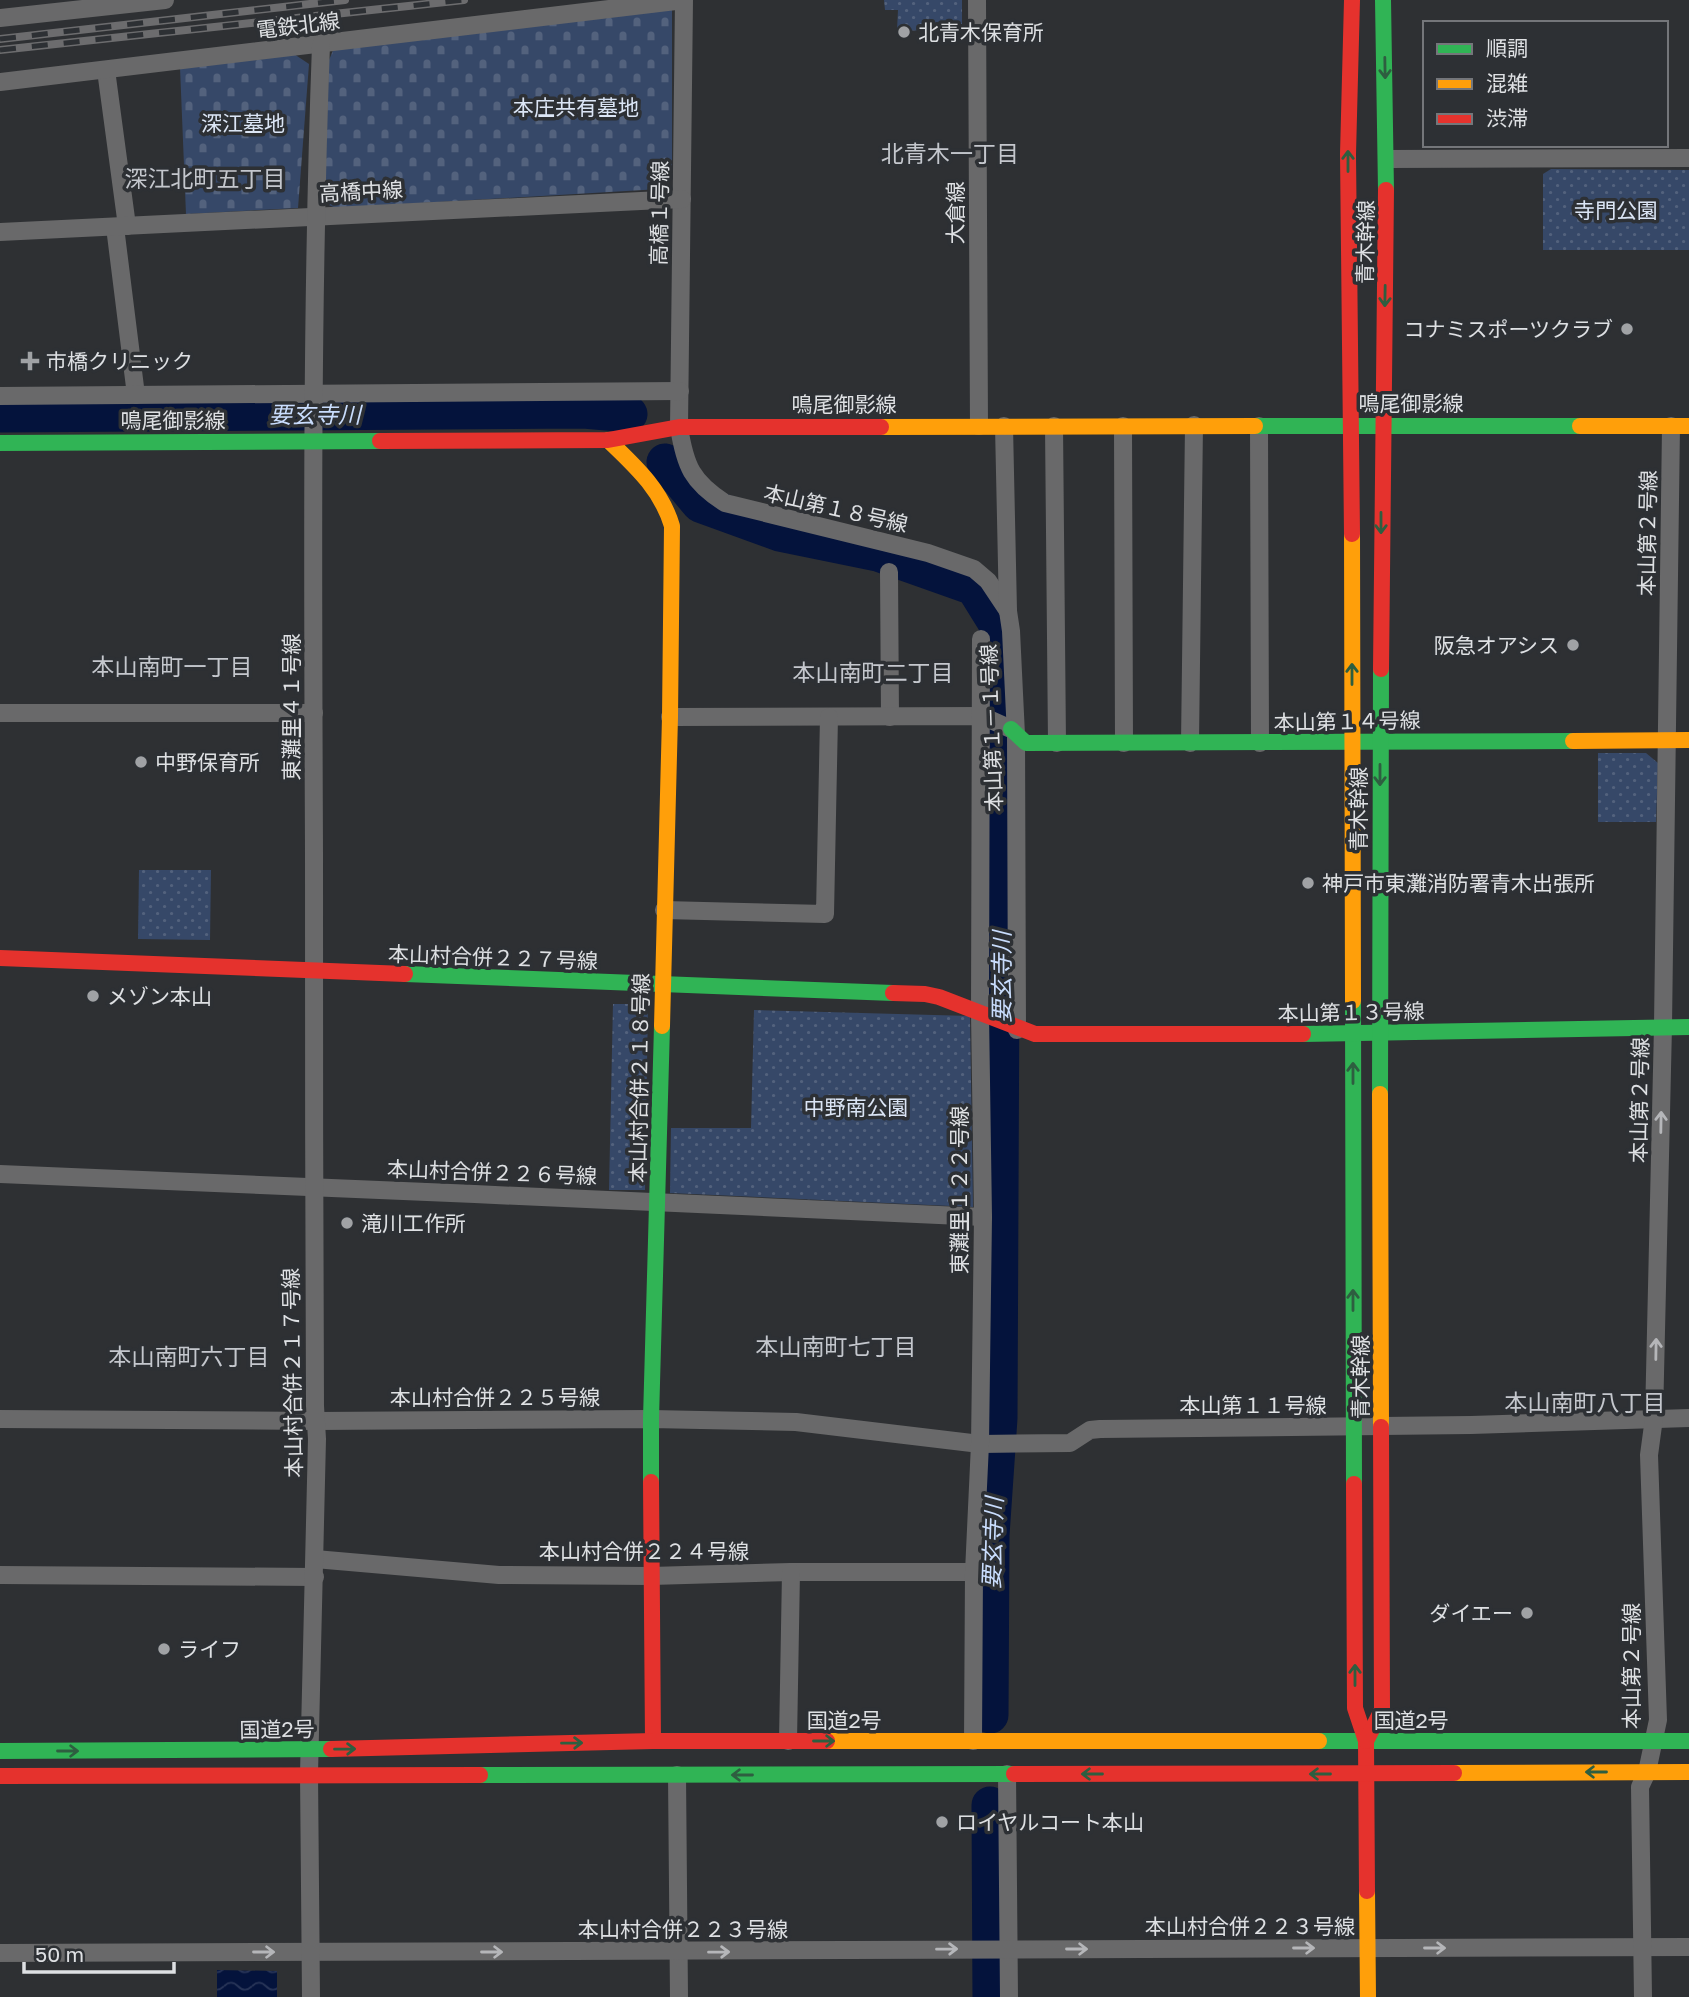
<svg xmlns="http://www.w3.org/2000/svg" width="1689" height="1997" font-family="'Golos Text','Noto Sans JP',sans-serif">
	<defs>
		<pattern id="cemetery-stones" width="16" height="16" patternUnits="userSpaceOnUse" patternTransform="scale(1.75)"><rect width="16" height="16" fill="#364868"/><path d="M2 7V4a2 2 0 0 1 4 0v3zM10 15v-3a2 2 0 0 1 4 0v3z" fill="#53627d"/></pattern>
		<pattern id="park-dots" width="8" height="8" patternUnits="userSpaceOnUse" patternTransform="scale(1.75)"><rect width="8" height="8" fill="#364868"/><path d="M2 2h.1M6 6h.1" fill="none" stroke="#53627d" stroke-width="1.8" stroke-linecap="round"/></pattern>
		<pattern id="water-waves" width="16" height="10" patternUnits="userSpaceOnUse" patternTransform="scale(1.75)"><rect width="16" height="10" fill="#04133c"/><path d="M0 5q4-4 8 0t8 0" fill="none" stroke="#283558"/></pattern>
	</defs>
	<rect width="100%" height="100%" fill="#2e3033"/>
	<g fill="url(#cemetery-stones)">
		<path d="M672 9V169L660 189 336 208 324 203 329 60 334 48Z"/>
		<path d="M294 54 309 64 298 208 186 214 180 67Z"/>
	</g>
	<g fill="url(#park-dots)">
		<path d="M884 0H962V32L897 30 898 10H885Z"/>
		<path d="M1551 169 1689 170V250H1543V174Z"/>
		<path d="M1598 753H1646L1658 763 1656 822H1598Z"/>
		<path d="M139 870H211L210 940 138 939Z"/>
		<path d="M613 1004H648L645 1190H609Z"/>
		<path d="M754 1010 970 1016 973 1207 670 1193 671 1128H751Z"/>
	</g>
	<path fill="url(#water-waves)" d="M217 1970 277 1971V1997H217Z"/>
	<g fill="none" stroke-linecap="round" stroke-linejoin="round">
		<g stroke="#04133c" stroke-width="37">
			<path d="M0 414 584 410 629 414"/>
			<path d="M665 462 700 504 780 533 878 553 974 587 997 624 1002 747 999 1418 991 1535 990 1715"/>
			<path d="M990 1805 991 1997"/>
		</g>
		<g stroke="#69696a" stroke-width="18">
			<path d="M977 0 979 426"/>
			<path d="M0 18 165 0"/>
			<path d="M106 70 127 226"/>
			<path d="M0 82 684 0 679 427C685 466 692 482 725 503L928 553 974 569 988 581 1008 611"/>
			<path d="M1387 159 1689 158"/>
			<path d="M115 227 136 395"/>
			<path d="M0 232 682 199"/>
			<path d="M0 396 680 391"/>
			<path d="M1004 426 1008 611 1011 631 1016 735 1017 1030"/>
			<path d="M1054 426 1057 743"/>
			<path d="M1123 426 1124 743"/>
			<path d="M1259 426 1260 743"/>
			<path d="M889 572 890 717"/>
			<path d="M0 713H314"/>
			<path d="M670 717 982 716 1011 729"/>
			<path d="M1190 743 1194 425"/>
			<path d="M664 910 825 914 829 717"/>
			<path d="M0 1174C328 1189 655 1200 983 1217"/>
			<path d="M0 1419 316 1421 651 1419 796 1422 980 1444 1070 1443 1090 1430 1100 1429 1471 1425 1689 1418"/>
			<path d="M315 1559 499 1575 651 1576 791 1572H974"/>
			<path d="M0 1575 315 1577"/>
			<path d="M788 1741 791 1572"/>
			<path d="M973 1741 974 1572 980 1444 983 1217 980 1013 981 639"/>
			<path d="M1007 1774 1009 1997"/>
			<path d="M677 1775 679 1997"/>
			<path d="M0 1953 1689 1947"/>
			<path d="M311 1997 309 1774 317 1439 315 1406C313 1221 315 1037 314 852 313 583 311 314 321 45"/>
			<path d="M1643 1997 1640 1787 1647 1772 1658 1720 1649 1455 1654 1418 1663 1026 1671 426"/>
		</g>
		<g stroke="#30b455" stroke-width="16">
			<path d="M1383 0 1386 190"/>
			<path d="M1255 426H1580"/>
			<path d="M0 443 380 441"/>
			<path d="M1011 729 1026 743 1573 741"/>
			<path d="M405 974 893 993"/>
			<path d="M1353 1001 1354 1484"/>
			<path d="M1303 1034 1689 1027"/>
			<path d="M1380 1094 1381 669"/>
			<path d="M651 1482V1419L662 1026"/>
			<path d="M1319 1741H1689"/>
			<path d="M0 1751 331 1749"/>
			<path d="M480 1775 1014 1774"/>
		</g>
		<g stroke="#ff9f0a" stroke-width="16">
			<path d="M1580 426H1689"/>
			<path d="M881 427 1255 426"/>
			<path d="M608 440C635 466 661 489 672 526L670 717 662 1026"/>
			<path d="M1352 534 1353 1001"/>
			<path d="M1573 741 1689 740"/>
			<path d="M1380 1094 1381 1427"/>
			<path d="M827 1741H1319"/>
			<path d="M1454 1773 1689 1772"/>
			<path d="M1367 1891 1368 1997"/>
		</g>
		<g stroke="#e5322d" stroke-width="16">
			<path d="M1352 0 1348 154 1352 534"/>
			<path d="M380 441 608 440 679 427H881"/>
			<path d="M1381 669 1386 190"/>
			<path d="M0 958 405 974"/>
			<path d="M893 993 925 994 939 997 1035 1034H1303"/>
			<path d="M651 1482 653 1741"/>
			<path d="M1354 1484 1355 1708 1366 1741 1367 1891"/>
			<path d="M1366 1741 1382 1710 1381 1427"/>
			<path d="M331 1749 653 1741H827"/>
			<path d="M1014 1774 1454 1773"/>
			<path d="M0 1776 480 1775"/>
		</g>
		<g stroke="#6c6c6e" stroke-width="8">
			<g id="rail">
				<path d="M0 39 345 0"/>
				<path d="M0 50 464 0"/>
			</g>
		</g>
		<use href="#rail" stroke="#2d3034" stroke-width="5" stroke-dasharray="16" stroke-linecap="butt"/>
	</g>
	<defs><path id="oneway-shaft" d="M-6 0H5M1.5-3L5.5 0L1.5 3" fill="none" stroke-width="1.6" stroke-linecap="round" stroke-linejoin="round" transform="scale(1.75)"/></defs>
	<g stroke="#2e5e40">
		<use href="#oneway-shaft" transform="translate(1385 68) rotate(89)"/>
		<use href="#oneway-shaft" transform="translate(1348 161) rotate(-90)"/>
		<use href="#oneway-shaft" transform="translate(1385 296) rotate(91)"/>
		<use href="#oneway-shaft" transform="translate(1381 523) rotate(90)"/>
		<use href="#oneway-shaft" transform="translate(1352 674) rotate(-90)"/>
		<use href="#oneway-shaft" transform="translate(1380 775) rotate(90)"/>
		<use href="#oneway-shaft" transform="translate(1353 1073) rotate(-90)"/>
		<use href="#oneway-shaft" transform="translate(1353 1300) rotate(-90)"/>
		<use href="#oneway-shaft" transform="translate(1355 1675) rotate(-90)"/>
		<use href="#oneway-shaft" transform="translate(824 1741)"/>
		<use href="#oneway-shaft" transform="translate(572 1743) rotate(-1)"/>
		<use href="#oneway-shaft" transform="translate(345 1749) rotate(-1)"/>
		<use href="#oneway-shaft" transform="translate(68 1751)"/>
		<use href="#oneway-shaft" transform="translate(1596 1772) rotate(180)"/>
		<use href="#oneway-shaft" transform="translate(1092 1774) rotate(180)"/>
		<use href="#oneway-shaft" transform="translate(1320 1774) rotate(180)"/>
		<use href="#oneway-shaft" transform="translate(742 1775) rotate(180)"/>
	</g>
	<g stroke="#b5b6b9">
		<use href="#oneway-shaft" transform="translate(1661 1122) rotate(-89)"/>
		<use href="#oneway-shaft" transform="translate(1656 1349) rotate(-89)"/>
		<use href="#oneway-shaft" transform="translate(1304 1948)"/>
		<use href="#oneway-shaft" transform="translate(1435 1948)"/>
		<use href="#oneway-shaft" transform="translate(947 1949) rotate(-1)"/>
		<use href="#oneway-shaft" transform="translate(1077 1949)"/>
		<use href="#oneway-shaft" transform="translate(264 1952)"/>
		<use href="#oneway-shaft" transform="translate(492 1952)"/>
		<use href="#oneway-shaft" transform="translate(719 1952) rotate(-1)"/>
	</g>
	<g fill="#a0a2a5" stroke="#2d3034" stroke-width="2.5">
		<circle cx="904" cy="32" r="7"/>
		<circle cx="1627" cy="329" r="7"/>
		<path d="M26.5 350.5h7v7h7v7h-7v7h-7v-7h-7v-7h7z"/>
		<circle cx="1573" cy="645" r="7"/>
		<circle cx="141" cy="762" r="7"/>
		<circle cx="1308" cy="883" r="7"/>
		<circle cx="93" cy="996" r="7"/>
		<circle cx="347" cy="1223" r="7"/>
		<circle cx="1527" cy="1613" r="7"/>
		<circle cx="164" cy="1649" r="7"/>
		<circle cx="942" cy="1822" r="7"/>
	</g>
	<g text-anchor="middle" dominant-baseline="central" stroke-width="7" stroke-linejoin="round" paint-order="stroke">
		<g font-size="21" fill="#dee0e3" stroke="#2d3034">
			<text transform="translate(298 25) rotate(-7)">電鉄北線</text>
			<text transform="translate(361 191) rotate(-3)">高橋中線</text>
			<text transform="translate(659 213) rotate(-89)">高橋１号線</text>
			<text transform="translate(955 213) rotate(-90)">大倉線</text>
			<text transform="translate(1365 242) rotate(-89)">青木幹線</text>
			<text x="1411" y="403">鳴尾御影線</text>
			<text x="844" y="404">鳴尾御影線</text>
			<text x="173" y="420">鳴尾御影線</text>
			<text transform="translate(836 508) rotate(13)">本山第１８号線</text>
			<text transform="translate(1647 533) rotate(-89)">本山第２号線</text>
			<text transform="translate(291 707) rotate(-90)">東灘里４１号線</text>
			<text transform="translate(1347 721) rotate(-1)">本山第１４号線</text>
			<text transform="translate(991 728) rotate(-92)">本山第１－１号線</text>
			<text transform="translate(1358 809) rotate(-90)">青木幹線</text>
			<text transform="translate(493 957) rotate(2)">本山村合併２２７号線</text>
			<text transform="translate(1351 1012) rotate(-1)">本山第１３号線</text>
			<text transform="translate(639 1078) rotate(-89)">本山村合併２１８号線</text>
			<text transform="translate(1639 1100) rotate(-89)">本山第２号線</text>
			<text transform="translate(492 1172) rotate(2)">本山村合併２２６号線</text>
			<text transform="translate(959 1190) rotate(-90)">東灘里１２２号線</text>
			<text transform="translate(292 1373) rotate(-91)">本山村合併２１７号線</text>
			<text transform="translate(1360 1377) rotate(-90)">青木幹線</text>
			<text x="495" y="1397">本山村合併２２５号線</text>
			<text x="1253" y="1405">本山第１１号線</text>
			<text x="644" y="1551">本山村合併２２４号線</text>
			<text transform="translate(1631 1666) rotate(-90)">本山第２号線</text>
			<text x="844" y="1720">国道2号</text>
			<text x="1411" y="1720">国道2号</text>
			<text transform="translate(277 1729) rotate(-1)">国道2号</text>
			<text x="1250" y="1926">本山村合併２２３号線</text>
			<text x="683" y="1929">本山村合併２２３号線</text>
		</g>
		<g font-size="21" fill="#dee0e3" stroke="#2d3034" text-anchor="start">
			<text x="918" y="32">北青木保育所</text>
			<text x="1613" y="329" text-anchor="end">コナミスポーツクラブ</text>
			<text x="46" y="361">市橋クリニック</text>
			<text x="1559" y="645" text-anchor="end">阪急オアシス</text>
			<text x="155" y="762">中野保育所</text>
			<text x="1322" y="883">神戸市東灘消防署青木出張所</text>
			<text x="107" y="996">メゾン本山</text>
			<text x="361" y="1223">滝川工作所</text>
			<text x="1513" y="1613" text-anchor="end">ダイエー</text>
			<text x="178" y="1649">ライフ</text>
			<text x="956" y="1822">ロイヤルコート本山</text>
		</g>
		<g font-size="21" fill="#dbe5f5" stroke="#2d3034">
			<text x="576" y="107">本庄共有墓地</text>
			<text x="243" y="123">深江墓地</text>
			<text x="1616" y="210">寺門公園</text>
			<text x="856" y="1107">中野南公園</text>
		</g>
		<g font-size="23" fill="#c4c7cd" stroke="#2d3034">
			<text x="950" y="153">北青木一丁目</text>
			<text x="205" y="178">深江北町五丁目</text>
			<text x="172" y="666">本山南町一丁目</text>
			<text x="873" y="672">本山南町二丁目</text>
			<text x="836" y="1346">本山南町七丁目</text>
			<text x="189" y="1356">本山南町六丁目</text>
			<text x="1585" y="1402">本山南町八丁目</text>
		</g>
		<g font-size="23" font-style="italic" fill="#c9ddfd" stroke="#2d3034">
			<text x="315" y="414">要玄寺川</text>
			<text transform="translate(1001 977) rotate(-90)">要玄寺川</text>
			<text transform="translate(992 1543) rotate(-88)">要玄寺川</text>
		</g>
	</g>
	<rect x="1423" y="21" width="245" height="126" fill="#2d3034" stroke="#74767a" stroke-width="2"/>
	<rect x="1437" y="44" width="35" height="10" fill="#30b455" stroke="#74767a" stroke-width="2"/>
	<text x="1486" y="56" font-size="21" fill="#dee0e3">順調</text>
	<rect x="1437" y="79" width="35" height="10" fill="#ff9f0a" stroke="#74767a" stroke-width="2"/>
	<text x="1486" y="91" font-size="21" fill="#dee0e3">混雑</text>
	<rect x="1437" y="114" width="35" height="10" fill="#e5322d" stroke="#74767a" stroke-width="2"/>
	<text x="1486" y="126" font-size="21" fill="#dee0e3">渋滞</text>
	<path d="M24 1962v10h150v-10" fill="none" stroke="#dee0e3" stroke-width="3.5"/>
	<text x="35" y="1962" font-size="21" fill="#dee0e3" stroke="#2d3034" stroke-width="5" paint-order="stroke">50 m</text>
</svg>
